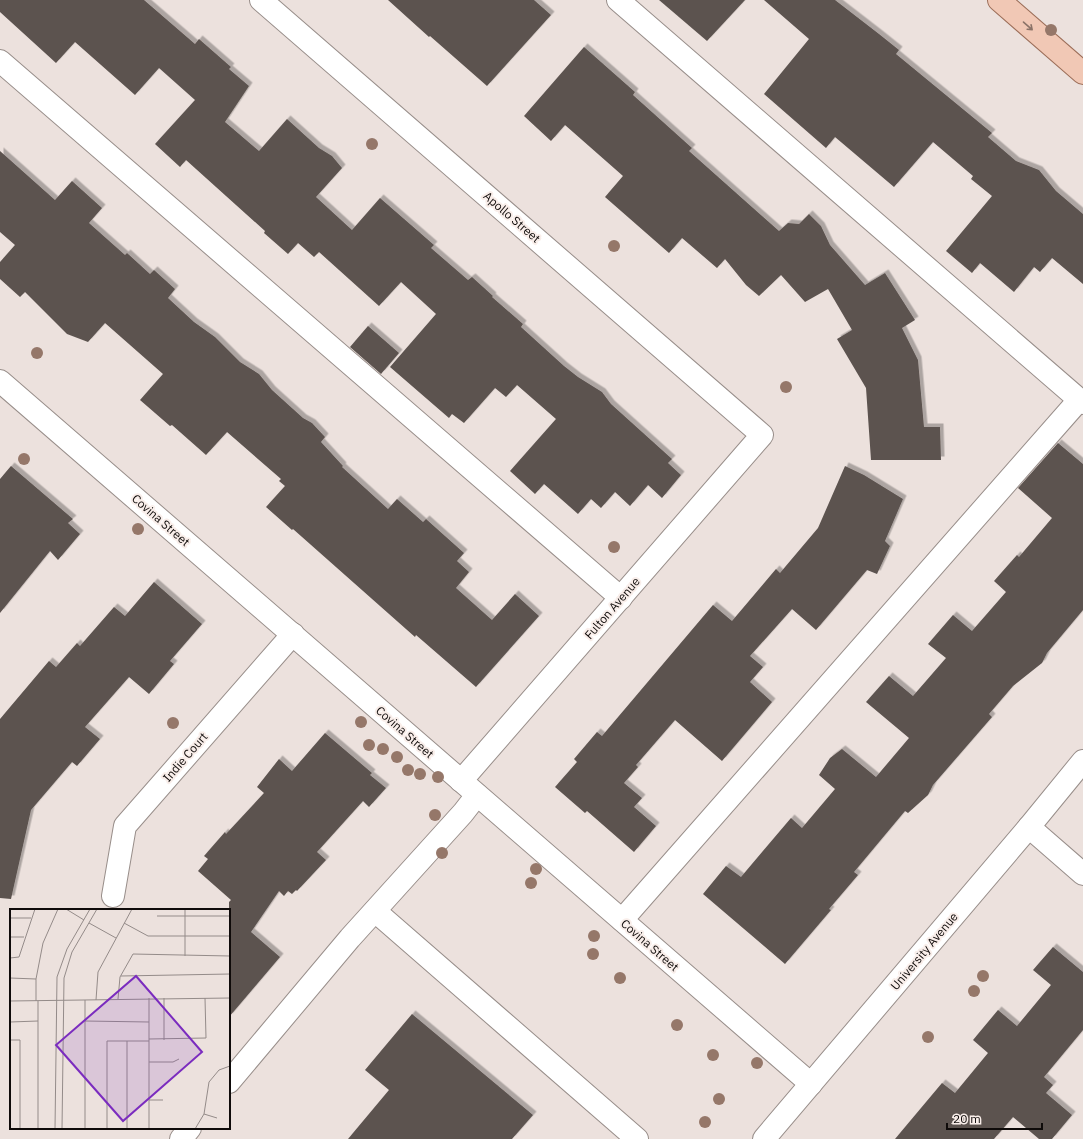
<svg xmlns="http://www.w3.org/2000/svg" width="1083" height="1139" font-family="'IBM Plex Sans',sans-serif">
	<defs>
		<filter id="shadow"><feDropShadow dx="3.5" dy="-3.5" stdDeviation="0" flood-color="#0004"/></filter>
	</defs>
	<rect width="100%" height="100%" fill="#ece1dd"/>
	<g fill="#5c534f" filter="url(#shadow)">
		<path d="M0 0H144L195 44 199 39 231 67 229 69 249 86 225 122 259 151 287 119 319 148 332 156 342 168 316 197 352 230 380 198 434 245 431 248 468 280 472 277 493 296 492 297 523 324 521 327 564 366 578 377 602 392 611 404 672 459 668 463 681 475 662 498 648 485 630 506 615 492 601 508 591 499 578 514 544 484 535 494 510 471 556 419 517 385 506 397 495 388 464 423 452 414 449 418 390 367 436 314 401 282 379 306 319 252 314 257 298 243 288 254 264 233 265 231 186 160 180 167 155 144 195 100 159 68 135 95 75 42 56 63 0 12Z"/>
		<path d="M388 0H534L551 15 487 86 430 36 429 37Z"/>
		<path d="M659 0H745L707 41Z"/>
		<path d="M764 0H835L879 34 899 50 896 54 992 133 988 137 1016 161 1039 170 1056 191 1083 214V284L1052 258 1040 272 1034 267 1014 292 980 263 972 273 946 251 992 196 971 179 973 176 933 142 894 187 835 137 826 148 764 94 809 39Z"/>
		<path d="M584 47 635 92 633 95 692 148 689 151 779 231 788 223 799 224 809 214 821 226 830 245 865 285 885 273 915 320 902 328 918 360 924 427H940L941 460H871L866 388 837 339 852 330 828 289 805 302 781 275 759 296 746 285 725 259 717 268 682 238 669 253 605 197 623 176 565 125 551 141 524 116Z"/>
		<path d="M0 151 55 200 72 181 102 208 89 223 125 255 127 253 150 274 154 270 175 289 168 298 194 322 215 337 240 362 259 374 272 390 303 418 312 423 325 437 321 442 343 466 342 467 388 509 397 499 423 522 426 519 464 553 457 561 469 572 456 588 492 620 515 594 539 616 476 687 416 635 415 637 293 529 292 530 266 507 285 486 279 481 281 479 227 432 206 455 172 425 170 426 140 400 163 374 105 323 88 342 67 334 25 292 20 297 0 279V262L15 245 0 232Z"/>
		<path d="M368 326 399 353 381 374 350 347Z"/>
		<path d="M1058 443 1083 464V610L1047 653 1042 663 1013 686 989 714 992 717 933 785 928 795 908 813 905 811 854 872 858 875 829 909 831 910 785 964 703 894 726 866 741 877 791 818 802 828 835 789 819 775 830 758 842 749 876 777 909 738 866 702 889 676 913 696 946 658 928 644 953 615 972 631 1006 592 994 581 1017 555 1019 557 1052 518 1018 488Z"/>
		<path d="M11 466 73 519 68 523 80 534 58 560 50 551 0 613V479Z"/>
		<path d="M845 466 864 475 903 499 885 541 890 546 877 574 867 570 816 630 792 609 750 656 763 667 750 682 772 702 722 761 675 720 636 765 638 767 624 783 642 798 634 807 656 826 634 852 587 811 585 813 555 787 577 762 574 759 597 732 602 736 713 605 732 621 776 569 780 573 818 528Z"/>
		<path d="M154 582 202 624 170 661 174 664 149 694 129 677 85 727 100 739 77 766 72 762 31 810 11 899 0 898V719L49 661 56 667 77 643 80 646 114 607 125 616Z"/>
		<path d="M325 733 372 773 370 775 386 788 369 807 363 801 317 852 326 860 297 891 296 890 292 894 288 891 284 896 279 891 251 932 280 957 229 1017V902L231 900 198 871 208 859 204 856 225 832 226 834 264 793 257 787 279 759 292 771Z"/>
		<path d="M1053 947 1083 972V1030L1044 1077 1053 1085 1046 1093 1072 1115 1052 1139H1039L1013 1117 994 1139H895L942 1083 955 1093 988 1053 973 1040 998 1010 1017 1026 1051 985 1033 970Z"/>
		<path d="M412 1014 533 1115 512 1139H348L389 1090 365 1070Z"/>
	</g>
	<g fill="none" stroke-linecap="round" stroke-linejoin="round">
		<g stroke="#988e8a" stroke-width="24">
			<g id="minor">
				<path d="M261 0 762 435 461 781"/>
				<path d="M618 0 1083 403"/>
				<path d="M0 61 621 598"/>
				<path d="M0 381 811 1084"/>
				<path d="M1029 827 1083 874"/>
				<path d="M113 896 125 826 293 634"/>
				<path d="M375 911 637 1139"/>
				<path d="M622 920 1079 400"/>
				<path d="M229 1082 350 938 463 813 477 795"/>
				<path d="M181 1139 190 1128"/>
				<path d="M764 1139 1029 827 1083 761"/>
			</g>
		</g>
		<g stroke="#9c6e59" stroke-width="24">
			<path id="major" d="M999 0 1083 73"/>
		</g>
		<use href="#minor" stroke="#fff" stroke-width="22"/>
		<use href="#major" stroke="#f1c8b5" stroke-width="22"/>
	</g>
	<g fill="#957769">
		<circle cx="1051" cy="30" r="6"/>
		<circle cx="372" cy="144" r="6"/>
		<circle cx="614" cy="246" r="6"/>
		<circle cx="37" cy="353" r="6"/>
		<circle cx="786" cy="387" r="6"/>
		<circle cx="24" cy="459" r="6"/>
		<circle cx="138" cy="529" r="6"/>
		<circle cx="614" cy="547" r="6"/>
		<circle cx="361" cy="722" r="6"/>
		<circle cx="173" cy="723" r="6"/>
		<circle cx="369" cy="745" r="6"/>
		<circle cx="383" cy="749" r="6"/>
		<circle cx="397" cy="757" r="6"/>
		<circle cx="408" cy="770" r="6"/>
		<circle cx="420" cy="774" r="6"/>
		<circle cx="438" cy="777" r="6"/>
		<circle cx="435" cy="815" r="6"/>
		<circle cx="442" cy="853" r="6"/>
		<circle cx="536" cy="869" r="6"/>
		<circle cx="531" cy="883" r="6"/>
		<circle cx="594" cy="936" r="6"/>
		<circle cx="593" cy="954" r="6"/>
		<circle cx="983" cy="976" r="6"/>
		<circle cx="620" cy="978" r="6"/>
		<circle cx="974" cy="991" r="6"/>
		<circle cx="677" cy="1025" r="6"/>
		<circle cx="928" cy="1037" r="6"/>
		<circle cx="713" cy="1055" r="6"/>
		<circle cx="757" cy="1063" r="6"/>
		<circle cx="719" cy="1099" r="6"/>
		<circle cx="705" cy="1122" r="6"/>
	</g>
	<defs><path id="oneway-shaft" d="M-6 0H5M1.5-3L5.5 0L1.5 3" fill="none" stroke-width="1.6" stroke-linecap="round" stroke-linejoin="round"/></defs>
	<use stroke="#8b7368" href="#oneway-shaft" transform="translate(1028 26) rotate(41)"/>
	<g text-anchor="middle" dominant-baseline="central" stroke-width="4" stroke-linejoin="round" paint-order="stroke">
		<g font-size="12" fill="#0f0b0a" stroke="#f9eeea">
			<text transform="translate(512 217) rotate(41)">Apollo Street</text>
			<text transform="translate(161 520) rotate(41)">Covina Street</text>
			<text transform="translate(612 608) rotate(-49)">Fulton Avenue</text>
			<text transform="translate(405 732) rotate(41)">Covina Street</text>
			<text transform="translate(185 757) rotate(-49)">Indie Court</text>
			<text transform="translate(650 945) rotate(41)">Covina Street</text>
			<text transform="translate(924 951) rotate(-50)">University Avenue</text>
		</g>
	</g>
	<g transform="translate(10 909)">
		<rect width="220" height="220" fill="#ece1dd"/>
		<path fill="none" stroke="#948b89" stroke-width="1" d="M56 0 74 11M175 0V47M147 7H220M0 9H21M79 14 106 29M114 14 138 27H220M0 28H14M0 49 9 48 25 0M111 67 220 65M0 69 26 70M139 89V220M108 90 110 68 123 45 220 47M75 91V220M86 91 88 63 122 0M0 92 220 89M26 92V70L33 34 48 0M75 112 139 113M0 113 28 112M139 130 196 129 195 89M0 131H10V220M154 131V89M117 132V220M139 153H163L169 150M139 191H153M194 205 207 209M28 220V92M45 220 47 68 57 40 80 0M52 220 54 69 62 43 87 0M97 220V132H139M185 220 194 205 199 173 209 161 220 157"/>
		<path fill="#7b2cbf" fill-opacity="0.15" stroke="#7b2cbf" stroke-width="2" d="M126 67 192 143 113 212 46 136Z"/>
		<rect width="220" height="220" fill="none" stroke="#0f0b0a" stroke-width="2"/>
	</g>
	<path d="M947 1123v6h95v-6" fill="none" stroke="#0f0b0a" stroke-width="2"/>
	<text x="953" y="1123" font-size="12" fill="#0f0b0a" stroke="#f9eeea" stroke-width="3" paint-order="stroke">20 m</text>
</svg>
